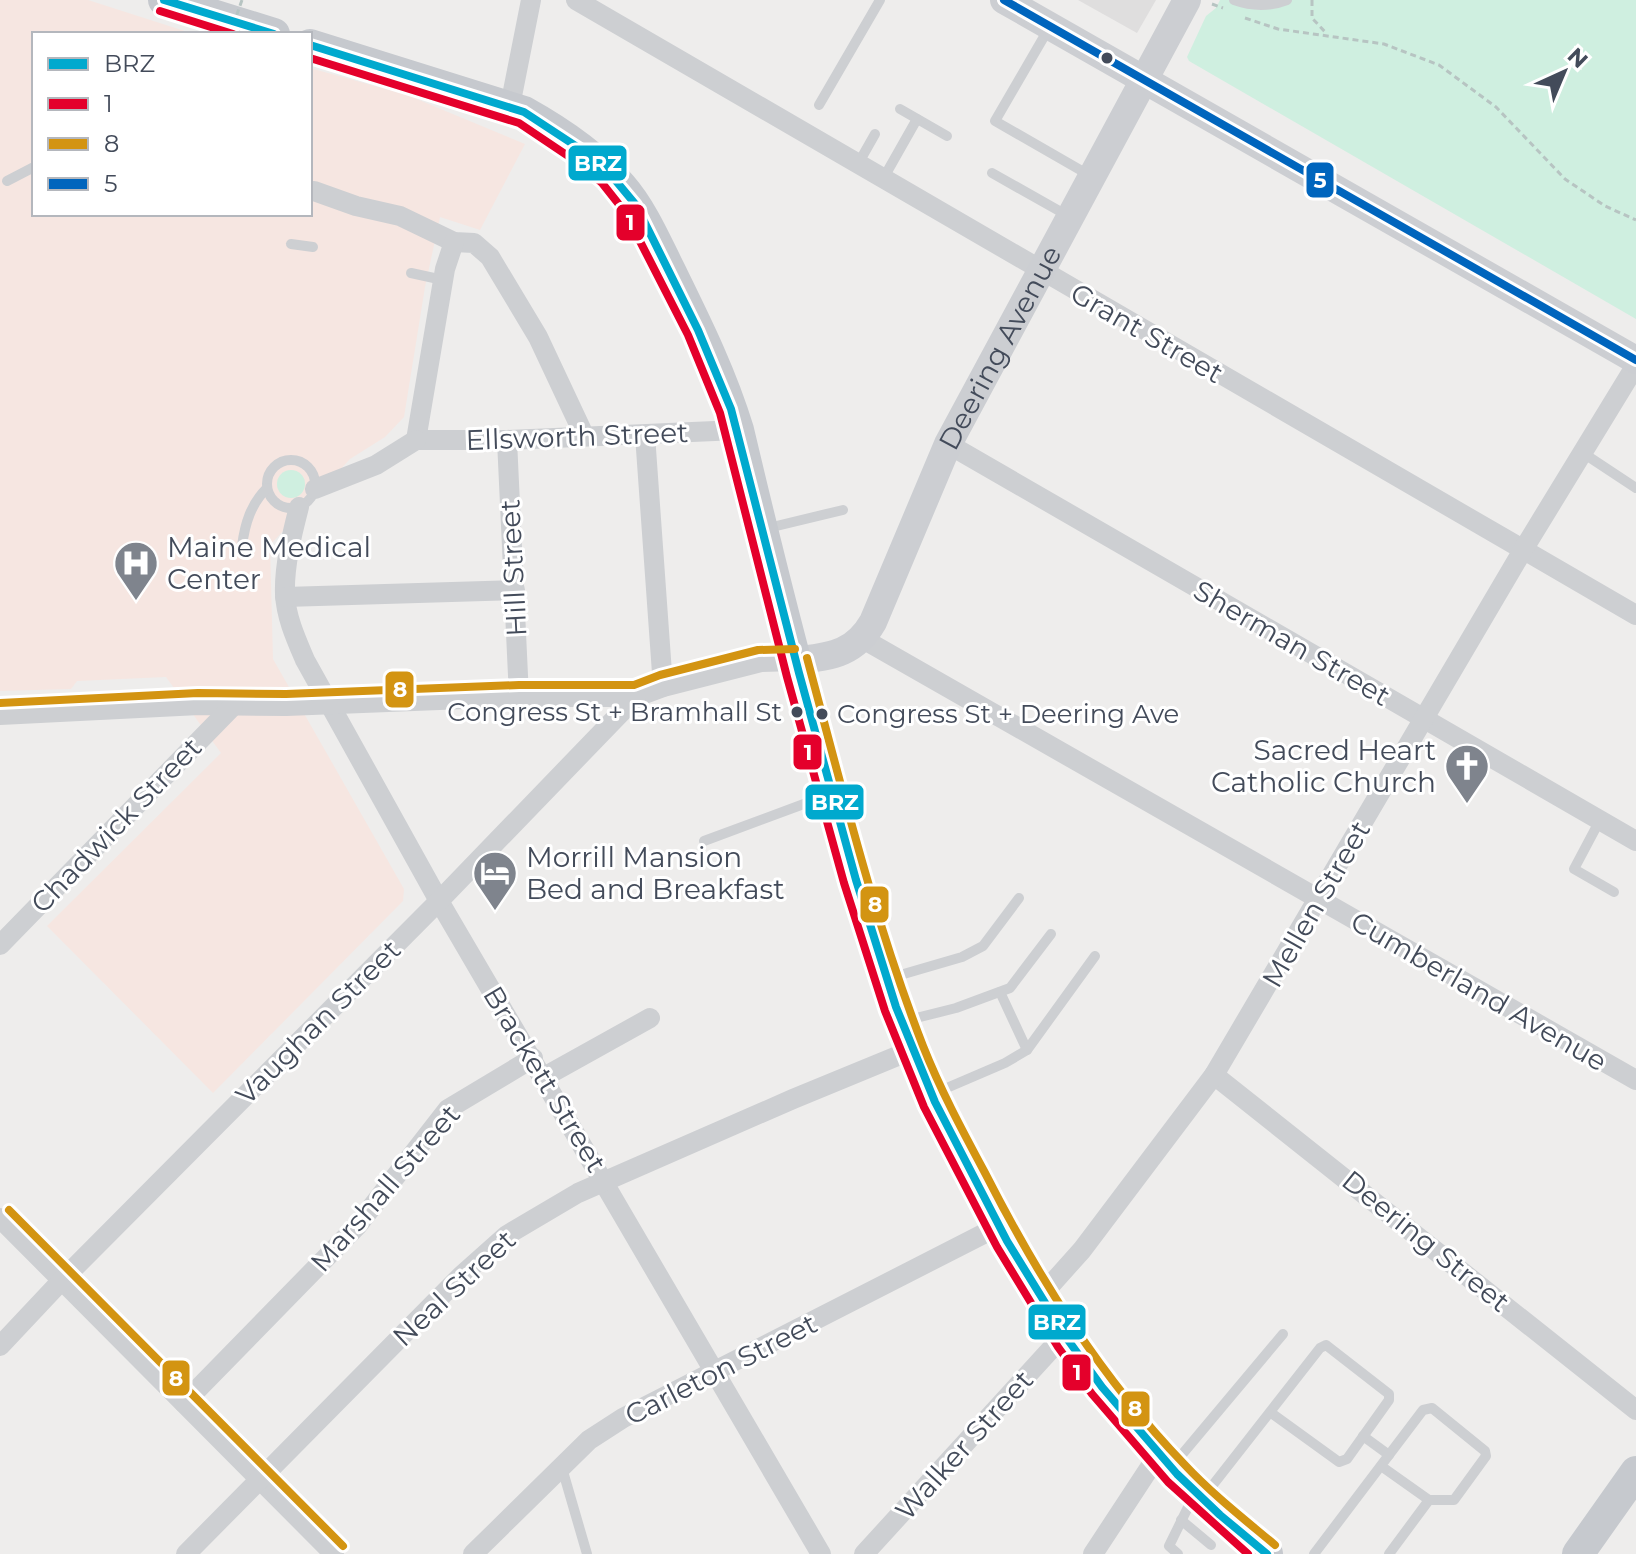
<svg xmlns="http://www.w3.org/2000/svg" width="1636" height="1554" font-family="Montserrat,sans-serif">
	<rect width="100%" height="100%" fill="#eeedec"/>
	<path fill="#dfdede" d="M1078 0H1156L1137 33Z"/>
	<path fill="#f6e6e1" d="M0 0H88L194 34H34V214H310V68L407 95 525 144 480 230 440 217 425 287 404 417 385 437 350 459 270 545 273 659 404 889 403 901 213 1093 47 926 221 753 166 677 77 681 71 689 0 691Z"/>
	<g fill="#cfefe0">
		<path d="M1220 0H1636V319L1189 61 1187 57 1206 16 1216 8Z"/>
		<circle cx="291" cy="484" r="14"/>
	</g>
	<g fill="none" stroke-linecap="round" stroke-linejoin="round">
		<g stroke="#b7c4c2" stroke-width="3" stroke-dasharray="6 4" stroke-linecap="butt">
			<path d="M1312 0V18L1327 34"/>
			<path d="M1212 4 1223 8"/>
			<path d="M1245 18 1278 29 1384 44 1439 65 1496 107 1565 179 1605 206 1636 220"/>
		</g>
		<g stroke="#cdcfd2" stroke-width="10">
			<path d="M1234 0C1251 6 1269 7 1287 0"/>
			<path d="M1049 28 995 121 1089 175"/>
			<path d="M819 105 880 0"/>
			<path d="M900 109 947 136"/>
			<path d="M858 164 875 134"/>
			<path d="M992 173 1070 217"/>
			<path d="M883 179 917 119"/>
			<path d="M7 181 34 167"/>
			<path d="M291 244 313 247"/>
			<path d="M411 273 443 280"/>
			<path d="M1583 453 1636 488"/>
			<circle cx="291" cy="484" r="24"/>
			<path d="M764 529 843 510"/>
			<path d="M242 546C245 523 251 504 267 488"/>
			<path d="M1600 820 1574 869 1614 892"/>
			<path d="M704 841 828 795"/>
			<path d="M890 978 962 957 983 946 1019 898"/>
			<path d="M1000 992 1027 1050"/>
			<path d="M904 1021 956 1008 1010 988 1051 934"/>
			<path d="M935 1093 1005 1063 1027 1050 1095 956"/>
			<path d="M1363 1436 1389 1455"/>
			<path d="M1174 1464 1283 1334"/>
			<path d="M562 1468 587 1554"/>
			<path d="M1205 1495 1320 1348 1326 1345 1389 1394V1400L1347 1459 1339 1462 1270 1412"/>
			<path d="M1181 1520 1211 1545"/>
			<path d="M1178 1554 1169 1546 1194 1495"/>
			<path d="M1314 1554 1423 1410 1432 1408 1485 1451 1486 1456 1454 1500H1429L1381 1466"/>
			<path d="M1389 1554 1429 1500"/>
		</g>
		<g stroke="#cdcfd2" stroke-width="20">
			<path d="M576 0 1636 615"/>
			<path d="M510 106 531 0"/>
			<path d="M314 191 356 206 400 216 454 242 474 243 490 257 538 337 584 435"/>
			<path d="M645 435 663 687"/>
			<path d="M416 440H507L738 430"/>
			<path d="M416 440 445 269 454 242"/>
			<path d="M507 440 519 697"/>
			<path d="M948 444 1636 841"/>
			<path d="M315 489 376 465 416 440"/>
			<path d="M299 507C292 534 284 566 285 594 286 617 296 639 305 660L439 901 821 1554"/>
			<path d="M285 597 515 590"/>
			<path d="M863 639 1636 1080"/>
			<path d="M0 715 199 705 286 706 519 697H636L663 687 761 662 795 661"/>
			<path d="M0 945 233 706"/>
			<path d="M1214 1075 1636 1410"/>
			<path d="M544 1077 650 1018"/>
			<path d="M0 1218 334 1554"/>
			<path d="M1039 1298 1082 1250 1214 1075 1523 550 1636 365"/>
			<path d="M0 1346 63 1279 439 901 636 697"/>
			<path d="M184 1403 357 1226 448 1109 533 1058"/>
			<path d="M186 1554 461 1276 507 1235 578 1193 793 1099 912 1050"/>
			<path d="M473 1554 589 1440 623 1418 999 1226"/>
			<path d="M864 1554 1063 1336"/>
			<path d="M1093 1554 1158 1455"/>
		</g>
		<g stroke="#ccced2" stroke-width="28">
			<path d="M1004 0 1636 360"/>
			<path id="s1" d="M795 661C830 656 854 655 873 622L948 444 1187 0"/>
		</g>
		<g stroke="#c6c9ce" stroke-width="32">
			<path d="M164 0 274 34"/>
			<path d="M310 45 524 112C560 132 594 155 621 186 642 210 656 243 670 271 696 324 721 374 738 430 760 523 783 616 808 708 839 822 869 938 912 1049 930 1097 955 1142 978 1187 1055 1333 1135 1452 1267 1554"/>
			<path d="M1578 1554 1636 1472"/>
		</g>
		<path stroke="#b7c4c2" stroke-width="3" stroke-dasharray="6 4" stroke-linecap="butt" d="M230 34 242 0"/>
		<g stroke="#fff" stroke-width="14">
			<g id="bus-1">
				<path d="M164 0 274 34"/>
				<path d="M310 45 524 112 588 154 611 175 636 205 698 330 731 409 799 673 856 880 896 1007 935 1102 1007 1241 1068 1340 1102 1387 1177 1474 1220 1515 1267 1554"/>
			</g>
		</g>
		<g stroke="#fff" stroke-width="14">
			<g id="bus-2">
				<path d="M160 11 233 34"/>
				<path d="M310 58 519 123 580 164 602 183 625 212 688 335 720 413 787 677 844 883 885 1011 924 1107 997 1247 1058 1347 1092 1394 1168 1482 1248 1554"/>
			</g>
		</g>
		<g stroke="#fff" stroke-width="14">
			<g id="bus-3">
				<path d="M807 658C842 788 874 920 923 1046 940 1089 962 1130 984 1171 1038 1277 1101 1378 1184 1464 1212 1494 1244 1519 1275 1545"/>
				<path d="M0 703 198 693 286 694 519 685H634L660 675 758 650 795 649"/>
				<path d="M9 1210 343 1546"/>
			</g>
		</g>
		<g stroke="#fff" stroke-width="14">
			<path id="bus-4" d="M1004 0 1636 360"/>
		</g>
		<use href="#bus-1" stroke="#00a9ce" stroke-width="8"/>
		<use href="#bus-2" stroke="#e4002b" stroke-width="8"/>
		<use href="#bus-3" stroke="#d39412" stroke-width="8"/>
		<use href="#bus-4" stroke="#0065bd" stroke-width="8"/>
	</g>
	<defs>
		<g id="hospital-pin" transform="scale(2.3)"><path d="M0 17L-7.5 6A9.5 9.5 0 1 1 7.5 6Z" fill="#7f848d" stroke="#fff"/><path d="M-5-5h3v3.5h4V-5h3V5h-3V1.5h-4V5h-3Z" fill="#fff"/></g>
		<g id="church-pin" transform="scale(2.3)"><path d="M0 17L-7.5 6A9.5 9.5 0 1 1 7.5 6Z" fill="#7f848d" stroke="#fff"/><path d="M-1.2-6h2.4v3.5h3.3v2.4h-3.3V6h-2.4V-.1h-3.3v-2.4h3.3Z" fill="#fff"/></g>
		<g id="hotel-pin" transform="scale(2.3)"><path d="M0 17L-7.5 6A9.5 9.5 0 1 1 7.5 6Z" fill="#7f848d" stroke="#fff"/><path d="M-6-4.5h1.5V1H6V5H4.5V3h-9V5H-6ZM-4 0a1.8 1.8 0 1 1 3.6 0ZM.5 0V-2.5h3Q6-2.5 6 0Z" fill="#fff"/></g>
	</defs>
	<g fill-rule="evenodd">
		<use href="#hospital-pin" x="136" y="563"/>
		<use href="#church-pin" x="1467" y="766"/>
		<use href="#hotel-pin" x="495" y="873"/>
	</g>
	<g fill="#434b5a" stroke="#fff" stroke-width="3">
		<circle cx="1107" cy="58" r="7"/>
		<circle cx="797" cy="712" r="7"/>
		<circle cx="822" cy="714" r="7"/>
	</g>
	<g text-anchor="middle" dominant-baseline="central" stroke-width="6" stroke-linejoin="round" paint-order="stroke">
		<g font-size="26" fill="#434b5a" stroke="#fff" text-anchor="end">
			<text x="782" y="712">Congress St + Bramhall St</text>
			<text x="837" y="714" text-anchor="start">Congress St + Deering Ave</text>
		</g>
		<g font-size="28" fill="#434b5a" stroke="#fff">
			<text transform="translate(1147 333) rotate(30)">Grant Street</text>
			<text stroke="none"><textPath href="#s1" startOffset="394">Deering Avenue</textPath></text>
			<text transform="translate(577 436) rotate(-2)">Ellsworth Street</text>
			<text transform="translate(513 568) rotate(-93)">Hill Street</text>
			<text transform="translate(1292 643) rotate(30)">Sherman Street</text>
			<text transform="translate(116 825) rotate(-46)">Chadwick Street</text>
			<text transform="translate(1316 904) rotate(-60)">Mellen Street</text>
			<text transform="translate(1479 991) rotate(30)">Cumberland Avenue</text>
			<text transform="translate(318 1022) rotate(-45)">Vaughan Street</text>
			<text transform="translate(545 1079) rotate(59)">Brackett Street</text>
			<text transform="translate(385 1188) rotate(-49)">Marshall Street</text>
			<text transform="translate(1426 1241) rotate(39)">Deering Street</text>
			<text transform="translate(454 1288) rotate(-43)">Neal Street</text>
			<text transform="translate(721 1369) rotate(-27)">Carleton Street</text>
			<text transform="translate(964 1445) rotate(-48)">Walker Street</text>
		</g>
		<g font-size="28" fill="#434b5a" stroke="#fff" text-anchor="start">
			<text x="167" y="547">Maine Medical<tspan x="167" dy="32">Center</tspan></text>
			<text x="1436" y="750" text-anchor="end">Sacred Heart<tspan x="1436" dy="32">Catholic Church</tspan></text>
			<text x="526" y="857">Morrill Mansion<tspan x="526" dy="32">Bed and Breakfast</tspan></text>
		</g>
	</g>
	<g stroke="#fff" stroke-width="3">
		<rect x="567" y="144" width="61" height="38" rx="8" fill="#00a9ce"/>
		<rect x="1305" y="161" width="30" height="38" rx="8" fill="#0065bd"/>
		<rect x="615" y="203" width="31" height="39" rx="8" fill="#e4002b"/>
		<rect x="384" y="670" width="31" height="39" rx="8" fill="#d39412"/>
		<rect x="792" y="733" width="31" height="38" rx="8" fill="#e4002b"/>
		<rect x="804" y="783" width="61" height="38" rx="8" fill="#00a9ce"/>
		<rect x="859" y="885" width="31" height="39" rx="8" fill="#d39412"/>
		<rect x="1027" y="1303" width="60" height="38" rx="8" fill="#00a9ce"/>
		<rect x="1061" y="1353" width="31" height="39" rx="8" fill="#e4002b"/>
		<rect x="161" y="1359" width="30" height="38" rx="8" fill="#d39412"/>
		<rect x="1120" y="1390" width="31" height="38" rx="8" fill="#d39412"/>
	</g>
	<g font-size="22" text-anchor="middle" font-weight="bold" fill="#fff">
		<text x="598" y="171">BRZ</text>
		<text x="1320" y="188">5</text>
		<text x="630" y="230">1</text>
		<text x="400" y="697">8</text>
		<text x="808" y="760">1</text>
		<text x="835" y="810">BRZ</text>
		<text x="875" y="912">8</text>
		<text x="1057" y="1330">BRZ</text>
		<text x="1077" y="1380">1</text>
		<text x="176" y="1386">8</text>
		<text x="1135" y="1416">8</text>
	</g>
	<rect x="32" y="32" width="280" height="184" fill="#ffffff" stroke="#b4b7bd" stroke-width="2"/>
	<rect x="48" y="58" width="40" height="12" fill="#00a9ce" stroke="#b4b7bd" stroke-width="2"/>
	<text x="104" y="72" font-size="24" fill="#434b5a">BRZ</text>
	<rect x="48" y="98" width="40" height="12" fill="#e4002b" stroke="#b4b7bd" stroke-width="2"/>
	<text x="104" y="112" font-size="24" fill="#434b5a">1</text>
	<rect x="48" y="138" width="40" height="12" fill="#d39412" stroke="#b4b7bd" stroke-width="2"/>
	<text x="104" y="152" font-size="24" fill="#434b5a">8</text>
	<rect x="48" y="178" width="40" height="12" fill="#0065bd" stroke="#b4b7bd" stroke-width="2"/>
	<text x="104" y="192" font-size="24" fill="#434b5a">5</text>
	<g transform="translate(1564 72) rotate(44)" stroke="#ffffff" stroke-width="6" paint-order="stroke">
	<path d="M0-6L14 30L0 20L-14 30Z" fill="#434b5a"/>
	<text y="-12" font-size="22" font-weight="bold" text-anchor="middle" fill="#434b5a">N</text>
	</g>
</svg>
